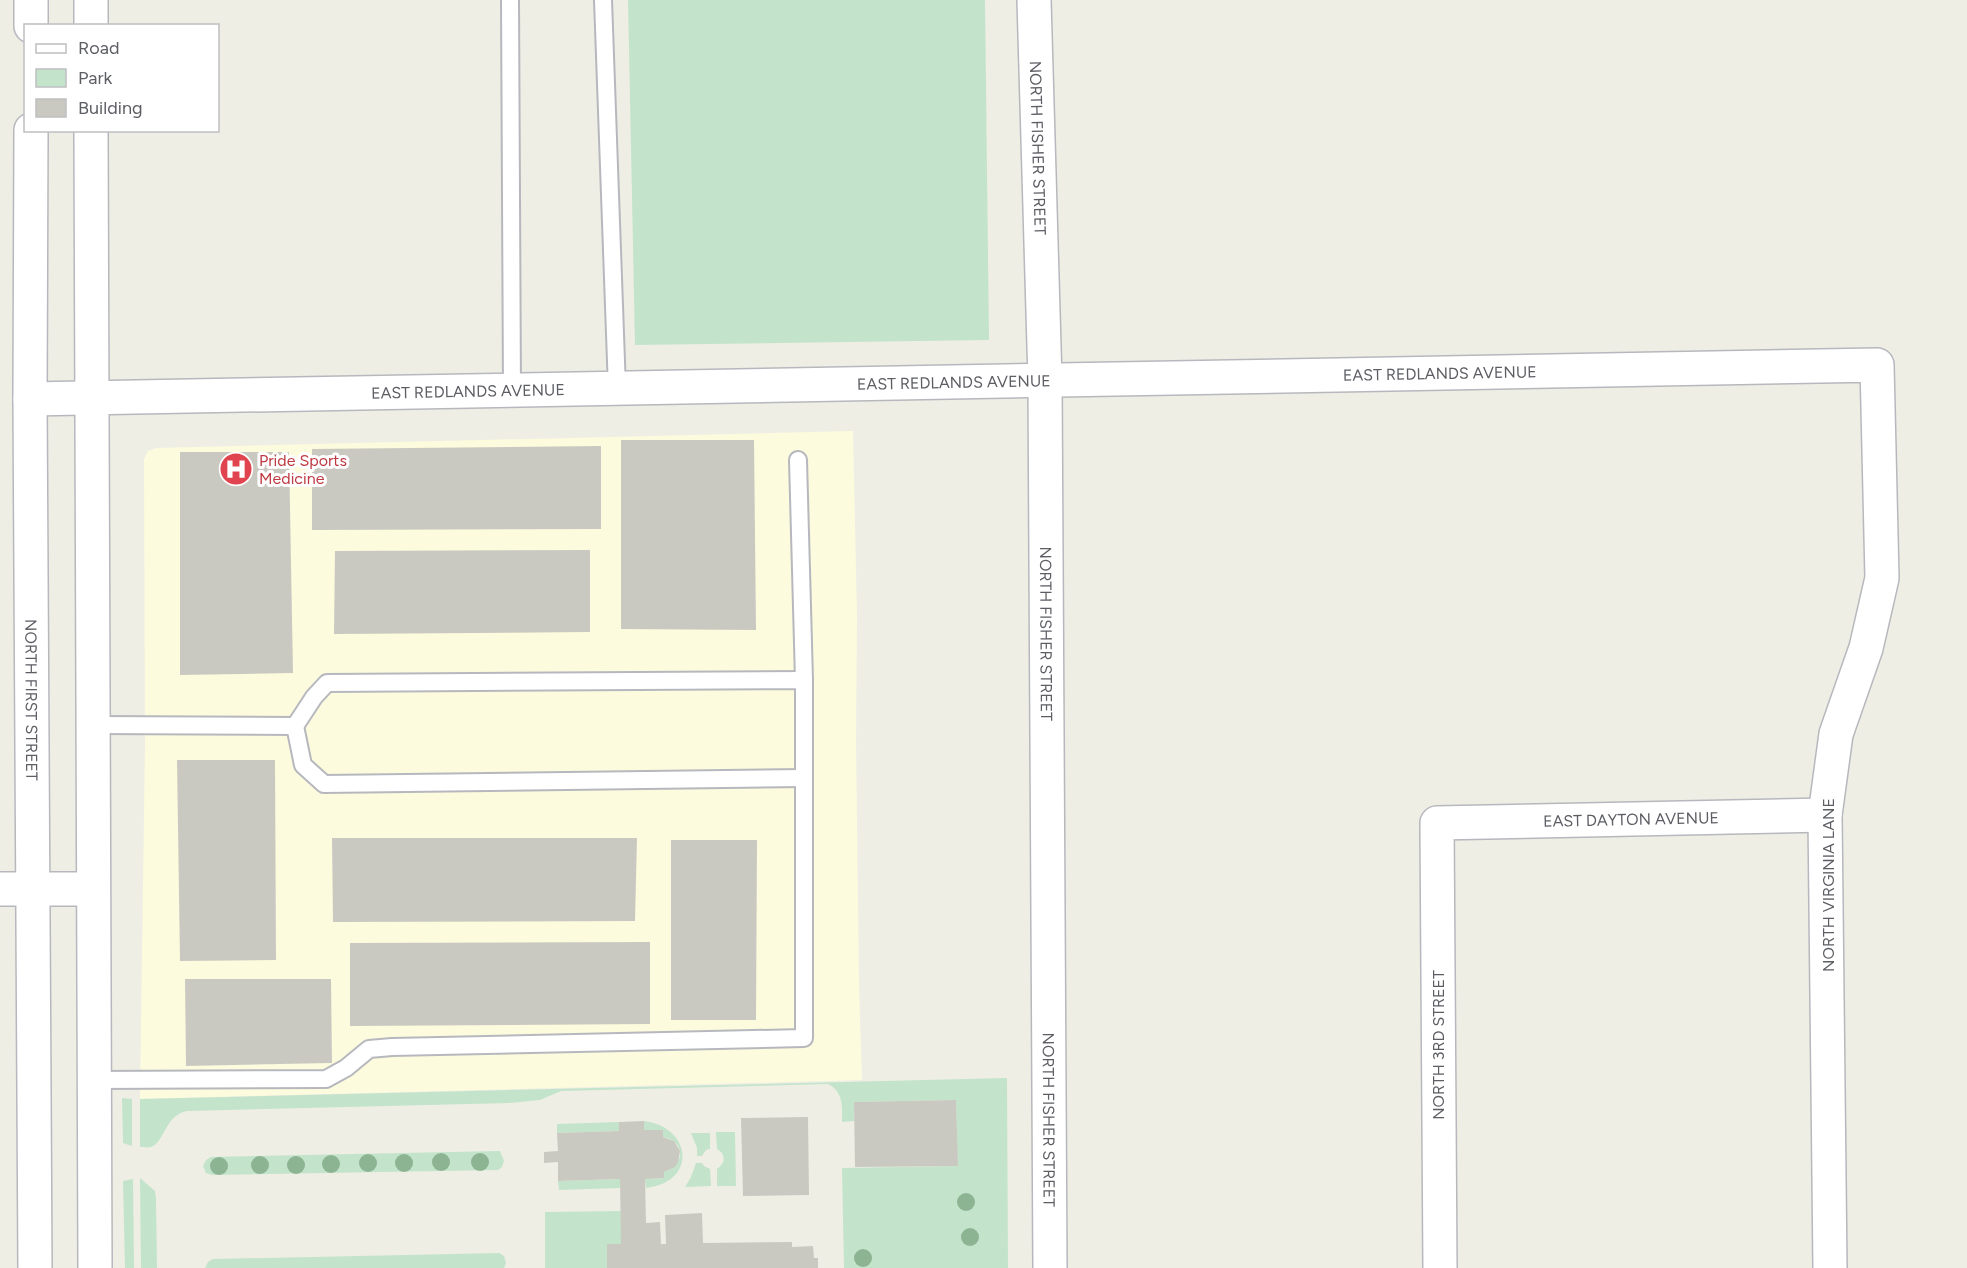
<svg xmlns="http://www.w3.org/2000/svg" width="1967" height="1268" font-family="Figtree,sans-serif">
	<rect width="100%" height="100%" fill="#eeeee5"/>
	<path fill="#fcfbdd" d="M853 431 857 615 856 740 859 985 862 1080 140 1099 145 743 144 459 148 451 156 448Z"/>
	<g fill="#c3e4cb">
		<path d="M628 0H985L989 340 635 345Z"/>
		<path d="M1007 1078 1008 1268H844L842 1168 957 1166 956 1100 854 1102V1121L842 1122C842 1107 844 1092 828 1084L561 1091 540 1100 510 1103 187 1111C165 1115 165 1142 151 1147 147 1148 144 1147 140 1147V1099Z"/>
		<path d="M122 1098 132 1099V1146L123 1143Z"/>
		<path d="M644 1121C692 1127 698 1182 646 1188L645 1179 664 1178V1172C685 1165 686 1141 663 1137V1130H644Z"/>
		<path d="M619 1122V1131L557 1133V1124Z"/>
		<path d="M716 1132H735L736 1186H717V1169C726 1163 726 1154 717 1149Z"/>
		<path d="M691 1133H710V1149L706 1150 702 1156H697V1148Z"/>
		<path d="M500 1151 504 1161 502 1167 498 1170 212 1175 206 1173 203 1166 206 1160 211 1157Z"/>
		<path d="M696 1163H702L704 1166 710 1169 711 1186 685 1187 691 1177Z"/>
		<path d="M140 1178 155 1191 156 1199 157 1268H141Z"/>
		<path d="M133 1179 134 1268H125L123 1181Z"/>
		<path d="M620 1179V1188L559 1190 558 1181Z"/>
		<path d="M621 1211V1244L607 1245V1268H545V1212Z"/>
		<path d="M499 1253 504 1256 506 1263 504 1268H205L208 1262 213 1259Z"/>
	</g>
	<g fill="#cac9c1">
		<path d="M621 440H754L756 630 621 629Z"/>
		<path d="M601 446V529L312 530V449Z"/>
		<path d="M180 452H289L293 673 180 675Z"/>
		<path d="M590 550V632L334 634 335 551Z"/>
		<path d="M177 760H275L276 960 180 961Z"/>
		<path d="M332 838H637L635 921 333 922Z"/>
		<path d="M671 840H757L756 1020H671Z"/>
		<path d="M650 942V1024L350 1026V943Z"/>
		<path d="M185 979H331L332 1063 186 1066Z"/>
		<path d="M956 1100 958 1166 855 1167 854 1102Z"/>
		<path d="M808 1117 809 1195 743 1196 741 1118Z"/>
		<path d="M644 1121V1130H663V1137L674 1141 680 1151 678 1162 675 1167 664 1172V1178L645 1179 646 1223 660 1222 661 1244H666L665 1215 702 1213 703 1243 792 1242V1247L813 1246 814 1258H818V1268H607V1244H621L620 1179 558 1181V1162L544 1163V1152L558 1151 557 1133 619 1131V1122Z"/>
	</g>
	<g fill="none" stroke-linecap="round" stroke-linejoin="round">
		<g stroke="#b7b8be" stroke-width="20">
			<g id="lane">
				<path d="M510 0 512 391"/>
				<path d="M603 0 617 389"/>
				<path d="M798 460 804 680"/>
				<path d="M93 725 295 726 314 697 327 683 804 680V1038L392 1047 369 1049 346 1068 326 1079 94 1080"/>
				<path d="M295 726 303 765 324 784 804 778"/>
			</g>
		</g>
		<g stroke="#b7b8be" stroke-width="36">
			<g id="street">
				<path id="s1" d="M1034 0 1045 381 1050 1268"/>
				<path id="s2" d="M30 399 1877 365 1882 578 1866 648 1836 734 1825 815 1830 1268"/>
				<path d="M0 889H93"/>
				<path id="s3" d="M1440 1268 1437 823 1825 815"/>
			</g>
		</g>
		<g stroke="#b6b8be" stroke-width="36">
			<g id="secondary">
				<path d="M91 0V26"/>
				<path d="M31 26V0"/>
				<path id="s4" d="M31 130 30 399 35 1268"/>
				<path d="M91 130 95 1268"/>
			</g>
		</g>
		<use href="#lane" stroke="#fff" stroke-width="16"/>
		<use href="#street" stroke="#fff" stroke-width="33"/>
		<use href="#secondary" stroke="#fff" stroke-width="33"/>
	</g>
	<g fill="#8cb492">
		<circle cx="441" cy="1162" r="9"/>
		<circle cx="480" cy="1162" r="9"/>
		<circle cx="368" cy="1163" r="9"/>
		<circle cx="404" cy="1163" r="9"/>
		<circle cx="331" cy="1164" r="9"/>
		<circle cx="260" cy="1165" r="9"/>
		<circle cx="296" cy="1165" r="9"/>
		<circle cx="219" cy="1166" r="9"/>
		<circle cx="966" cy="1202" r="9"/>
		<circle cx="970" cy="1237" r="9"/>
		<circle cx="863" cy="1258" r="9"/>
	</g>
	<defs>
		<g id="hospital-disc" transform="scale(1.725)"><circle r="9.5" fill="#e0444e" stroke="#fff"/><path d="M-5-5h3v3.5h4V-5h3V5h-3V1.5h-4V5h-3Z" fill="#fff"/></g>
	</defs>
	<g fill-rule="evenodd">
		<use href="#hospital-disc" x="236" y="469"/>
	</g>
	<g text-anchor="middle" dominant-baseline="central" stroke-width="6" stroke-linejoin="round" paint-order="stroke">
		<g font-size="16" fill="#5d5e64" stroke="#fff">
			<text stroke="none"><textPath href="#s1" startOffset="148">NORTH FISHER STREET</textPath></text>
			<text stroke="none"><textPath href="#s2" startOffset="1410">EAST REDLANDS AVENUE</textPath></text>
			<text stroke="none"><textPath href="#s2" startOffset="924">EAST REDLANDS AVENUE</textPath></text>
			<text stroke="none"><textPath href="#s2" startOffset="438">EAST REDLANDS AVENUE</textPath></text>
			<text stroke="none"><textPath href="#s1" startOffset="634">NORTH FISHER STREET</textPath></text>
			<text stroke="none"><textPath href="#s4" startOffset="570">NORTH FIRST STREET</textPath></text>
			<text stroke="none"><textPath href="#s3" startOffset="639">EAST DAYTON AVENUE</textPath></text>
			<text transform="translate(1828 885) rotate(-90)">NORTH VIRGINIA LANE</text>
			<text transform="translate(1438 1045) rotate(-90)">NORTH 3RD STREET</text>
			<text stroke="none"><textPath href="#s1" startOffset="1120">NORTH FISHER STREET</textPath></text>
		</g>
		<g font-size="16" fill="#be3a42" stroke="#fff" text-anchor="start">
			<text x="259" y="460">Pride Sports<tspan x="259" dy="18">Medicine</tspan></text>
		</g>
	</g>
	<rect x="24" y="24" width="195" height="108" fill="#ffffff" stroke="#bebfc1" stroke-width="1.5"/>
	<rect x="36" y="44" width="30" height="9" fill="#ffffff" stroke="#bebfc1" stroke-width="1.5"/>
	<text x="78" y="54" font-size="18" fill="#5d5e64">Road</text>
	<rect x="36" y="69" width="30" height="18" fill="#c3e4cb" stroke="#bebfc1" stroke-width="1.5"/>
	<text x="78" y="84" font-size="18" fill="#5d5e64">Park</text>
	<rect x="36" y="99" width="30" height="18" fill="#cac9c1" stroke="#bebfc1" stroke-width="1.5"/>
	<text x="78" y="114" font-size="18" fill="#5d5e64">Building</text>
</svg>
